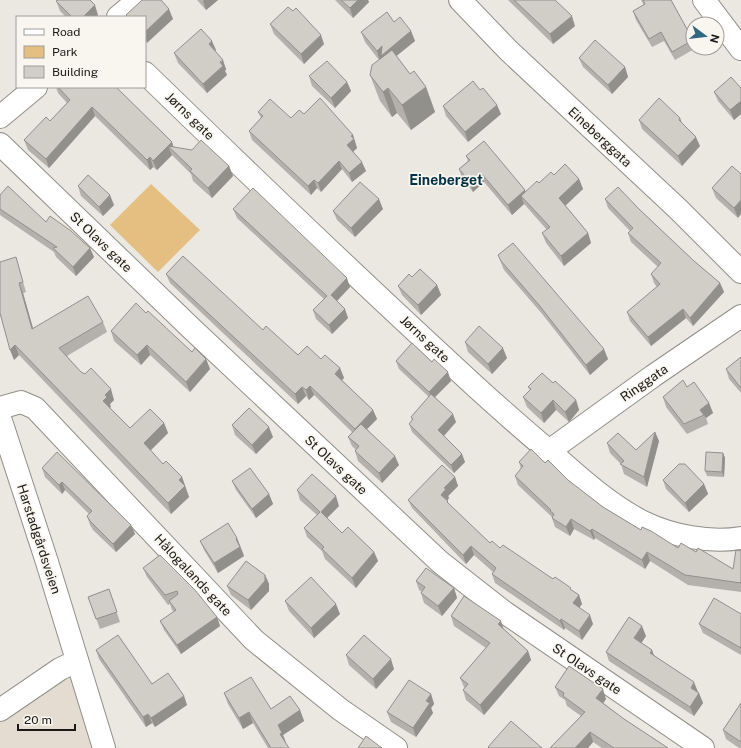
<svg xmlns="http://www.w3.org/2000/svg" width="741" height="748" font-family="'Public Sans',sans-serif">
	<rect width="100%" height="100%" fill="#ebe8e2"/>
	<path fill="#e4dcd0" d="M75 656 106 748H0V706Z"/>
	<path fill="#e4bf81" d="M151 184 200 230 158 272 110 225Z"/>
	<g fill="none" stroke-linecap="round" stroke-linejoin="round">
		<g stroke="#928f89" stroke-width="24">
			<g id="minor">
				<path d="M460 0 508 50 678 209 741 272"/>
				<path d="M704 0 741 49"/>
				<path d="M118 17 138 0"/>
				<path d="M145 73C250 175 355 276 463 375 493 403 524 430 556 457 582 480 611 506 643 522 672 536 709 543 741 538"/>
				<path d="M0 117 36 87"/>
				<path d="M0 144 192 329 440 562 504 612 703 748"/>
				<path d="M0 408 21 402 35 408 254 640 341 710 396 748"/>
				<path d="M0 418 47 562 104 748"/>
				<path d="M549 451 653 376 741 316"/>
				<path d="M0 710 60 669 77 661"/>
			</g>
		</g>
		<use href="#minor" stroke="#fff" stroke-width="22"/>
	</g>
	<g fill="#b4b0ab">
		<path d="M197 0H218L206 10Z"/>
		<path d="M335 0H368L369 2 353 18Z"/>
		<path d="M508 0H555L575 26 553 44Z"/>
		<path d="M641 0H671L693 40V48H696L675 60 664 41 652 47 636 20 633 11 644 5Z"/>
		<path d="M56 1 98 15 96 17H66L60 11Z"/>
		<path d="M394 22 411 31 415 41 396 56 410 74 426 87 435 112 411 130 397 113 392 117 380 101 370 75 379 60 365 42 361 32Z"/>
		<path d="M270 24 324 44 304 64 274 34Z"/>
		<path d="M216 50 215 51 226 69 225 71 227 75 207 93 178 63 174 53Z"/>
		<path d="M579 58 625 67 628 77 612 94 583 67Z"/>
		<path d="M309 76 347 82 351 91 335 108 312 86Z"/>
		<path d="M56 87H116L172 142 173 147 229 166 233 176 212 198 193 181 191 174 172 155 157 170 153 167 150 170 95 116 49 168 28 150 24 140 50 121 67 103 58 93Z"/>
		<path d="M741 88V114L734 120 718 101 714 92Z"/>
		<path d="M443 106 501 114 468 142 446 116Z"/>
		<path d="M258 112 291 118 304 114 353 135 357 148 353 151 366 171 352 182 342 169 321 192 317 188 311 195 252 140 249 131 261 118Z"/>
		<path d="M639 120 700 146 682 166 642 129Z"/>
		<path d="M466 156 526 192 539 183 554 175 579 179 583 189 565 205 588 233 591 243 564 266 546 243 542 233 547 230 525 205 524 204 512 215 484 182 473 192 462 178 459 169 468 161Z"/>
		<path d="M732 166 738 218 716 198 712 188Z"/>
		<path d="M78 186 114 205 103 216 81 196Z"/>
		<path d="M0 195 90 248 94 257 76 276 56 257 54 252 0 215Z"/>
		<path d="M605 199 639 209 694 261 720 283 724 292 693 326 686 318 651 346 630 321 627 312 657 287 654 283 651 274 658 267 631 242 628 233 630 231 608 208Z"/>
		<path d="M233 209 350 287 337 301 348 318 332 334 316 319 313 310 324 299 237 218Z"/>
		<path d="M383 209 355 237 337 220 333 211Z"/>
		<path d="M498 255 608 359 590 375 543 315 504 270Z"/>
		<path d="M19 268 26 292 23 293 33 328 103 322 107 332 67 356 81 372 114 400 110 404V408L130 428 164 423 168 433 150 451 163 464 182 477 189 497 171 514 19 355 14 360Z"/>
		<path d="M166 274 263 330 298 355 321 359 340 368 344 378 342 380 373 410 377 419 367 429 399 465 382 483 358 461 355 451 356 450 352 446 348 437 352 432 314 395 309 400 306 396 298 404 170 283Z"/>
		<path d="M412 277 437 285 441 295 421 315 402 295 398 286Z"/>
		<path d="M146 313 192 352 206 359 210 369 190 392 150 355 141 365 114 341 111 331Z"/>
		<path d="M465 342 507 358 492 374 468 352Z"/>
		<path d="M741 357V393L729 379 726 369Z"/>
		<path d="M396 361 451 381 435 397 456 422 444 436 465 462 454 473 412 432 409 424 412 421 411 417 429 397 399 369Z"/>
		<path d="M553 383 576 400 579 410 569 422 556 410 544 423 527 407 523 397 530 390 528 387Z"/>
		<path d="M687 387 709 403 713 413 706 418 708 424 687 434 666 407 663 397Z"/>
		<path d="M232 425 273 437 256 454 235 435Z"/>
		<path d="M655 432 659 441 647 487 624 474 621 464 610 453 607 443 636 450Z"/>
		<path d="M723 453 725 458 724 477 707 476 705 471Z"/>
		<path d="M519 462 545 463 603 507 641 530 678 548 696 552 733 569 741 551V592L688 585 650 561 645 569 595 538 594 540 574 529 570 536 555 527 552 518V517L518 485 515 476 521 469Z"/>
		<path d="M42 468 131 525 135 534 116 552 93 530 90 525 87 516 89 514 65 490 62 494 45 477Z"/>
		<path d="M455 477 458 486 448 496 449 498 447 501 449 504 490 543 553 579 579 595 582 604 579 608 593 624 582 640 565 628 564 630 495 583 492 574 493 572 474 555 466 564 412 508 408 500Z"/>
		<path d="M663 480 704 484 708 494 689 512 666 489Z"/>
		<path d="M232 481 269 494 273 504 256 518 236 490Z"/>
		<path d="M297 490 339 506 327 518 342 533 374 552 378 561 356 588 325 559 322 551 307 537 304 528 317 515 300 500Z"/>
		<path d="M237 538 244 556 218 573 204 550 200 541Z"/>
		<path d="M143 568 217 617 220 626 181 654 164 630 160 621 174 612 172 610 170 604 168 605 147 577Z"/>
		<path d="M265 575 269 584V591L251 610 231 595 227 586Z"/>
		<path d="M416 581 454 588 457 598 442 616 424 603 421 593 422 592 419 590Z"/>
		<path d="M109 589 120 622 100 629 88 597Z"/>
		<path d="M285 601 340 614 314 638 289 611Z"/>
		<path d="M741 614V655L703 633 699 624Z"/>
		<path d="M451 616 504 629 528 651 531 660 484 715 466 700 463 690 465 688 464 687 460 678 486 648 454 626Z"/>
		<path d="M646 636 641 643 652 650 654 655 698 692 703 703 694 716 609 661 606 652Z"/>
		<path d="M96 650 152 684 184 696 187 705 155 727 152 723 146 727 99 659Z"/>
		<path d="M346 655 394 669 376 689 349 665Z"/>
		<path d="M555 687 606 699 603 703 624 719 668 748H602L593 742 588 748H550L581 716 567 706 565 700 559 696Z"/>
		<path d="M224 693 271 709 300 710 304 721 283 735 286 743V744L289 748H268L253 723 243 729 228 704Z"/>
		<path d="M431 694 434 704 431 708 433 713 416 737 391 722 387 712Z"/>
		<path d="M741 703V748H739L726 739 723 730Z"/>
	</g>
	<g fill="#92908b">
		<path d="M204 0H218L206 10 203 1Z"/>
		<path d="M358 0H368L369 2 353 18 350 8Z"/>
		<path d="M95 5 98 15 96 17H83Z"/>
		<path d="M169 9 173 19 147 43 145 38V32Z"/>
		<path d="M572 16 575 26 553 44 550 34Z"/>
		<path d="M411 31 415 41 384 66 380 61 377 51 382 46Z"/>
		<path d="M321 35 324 44 304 64 301 54Z"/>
		<path d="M212 41 216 50 213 53 209 44Z"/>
		<path d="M223 60 226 69 225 71 227 75 207 93 203 84Z"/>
		<path d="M625 67 628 77 612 94 608 85Z"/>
		<path d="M347 82 351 91 335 108 331 98Z"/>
		<path d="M426 87 435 112 411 130 402 105Z"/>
		<path d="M388 88 397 113 392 117 383 92Z"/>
		<path d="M741 101V114L734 120 730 110Z"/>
		<path d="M497 105 501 114 468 142 465 132Z"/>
		<path d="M92 107 95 116 49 168 46 159Z"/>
		<path d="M680 118 684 128 679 120Z"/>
		<path d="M353 135 357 148 351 154 347 145 351 136Z"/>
		<path d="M696 137 700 146 682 166 678 156Z"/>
		<path d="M172 142 175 152 168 146 172 155 157 170 153 161Z"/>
		<path d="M150 157 153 167 150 170 147 160Z"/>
		<path d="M339 161 342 169 321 192 318 183Z"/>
		<path d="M362 162 366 171 352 182 349 173Z"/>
		<path d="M229 166 233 176 212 198 208 188Z"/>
		<path d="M481 173 484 182 473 192 470 182Z"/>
		<path d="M579 179 583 189 563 208 559 198Z"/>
		<path d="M314 180 317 188 311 195 308 186Z"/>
		<path d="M525 190 529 199 521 196 524 204 512 215 508 205Z"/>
		<path d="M110 195 114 205 103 216 99 207Z"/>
		<path d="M379 199 383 209 355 237 351 228Z"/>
		<path d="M741 200V214L738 218 734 208Z"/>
		<path d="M588 233 591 243 564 266 561 256Z"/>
		<path d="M90 248 94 257 76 276 73 267Z"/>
		<path d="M347 278 350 287 334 304 331 295Z"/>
		<path d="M19 283 23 293 36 339 32 329Z"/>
		<path d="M720 283 724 292 693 326 690 318Z"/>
		<path d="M437 285 441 295 421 315 418 305Z"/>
		<path d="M345 309 348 318 332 334 329 325Z"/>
		<path d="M683 309 686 318 651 346 648 337Z"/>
		<path d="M15 345 19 355 14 360 10 350Z"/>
		<path d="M147 345 150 355 141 365 137 355Z"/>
		<path d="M503 348 507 358 492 374 488 364Z"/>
		<path d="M604 349 608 359 590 375 586 365Z"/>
		<path d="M206 359 210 369 190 392 186 382Z"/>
		<path d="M340 368 344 378 339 383 335 374Z"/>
		<path d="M448 372 451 381 432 400 429 392Z"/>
		<path d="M310 386 314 395 309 400 306 390Z"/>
		<path d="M302 387 306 396 298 404 295 394Z"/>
		<path d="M111 389 114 400 110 404 111 407 107 411 103 401 105 395Z"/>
		<path d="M553 400 556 410 544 423 541 413Z"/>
		<path d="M576 400 579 410 569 422 565 412Z"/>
		<path d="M709 403 713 413 706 418 704 415 700 410Z"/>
		<path d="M373 410 377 419 358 438 355 429Z"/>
		<path d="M453 414 456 422 441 439 438 430Z"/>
		<path d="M164 423 168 433 147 454 144 443Z"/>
		<path d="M269 427 273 437 256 454 252 445Z"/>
		<path d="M655 432 659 441 647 487 644 477Z"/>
		<path d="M723 453 725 458 724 477 722 472Z"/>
		<path d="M462 454 465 462 454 473 451 465Z"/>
		<path d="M395 456 399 465 382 483 379 473Z"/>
		<path d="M182 477 189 497 171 514 168 503 179 480Z"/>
		<path d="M455 477 458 486 448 496 449 498 444 504 441 495 444 488Z"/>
		<path d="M62 482 65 490 62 494 59 485Z"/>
		<path d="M704 484 708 494 689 512 685 503Z"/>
		<path d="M269 494 273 504 256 518 252 509Z"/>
		<path d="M336 496 339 506 324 521 321 512Z"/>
		<path d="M571 519 574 529 570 536 566 527Z"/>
		<path d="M131 525 135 534 116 552 113 544Z"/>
		<path d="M592 529 595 538 594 540 590 531Z"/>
		<path d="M237 538 244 556 218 573 214 563Z"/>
		<path d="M471 546 474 555 466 564 463 555Z"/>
		<path d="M374 552 378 561 356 588 352 578Z"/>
		<path d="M647 552 650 561 645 569 642 560Z"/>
		<path d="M265 575 269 584V591L251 610 248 600Z"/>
		<path d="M454 588 457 598 442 616 438 606Z"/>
		<path d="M579 595 582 604 576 612 573 603Z"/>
		<path d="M336 604 340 614 314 638 311 628Z"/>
		<path d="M590 615 593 624 582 640 579 631Z"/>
		<path d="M217 617 220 626 181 654 177 645Z"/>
		<path d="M561 619 565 628 564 630 560 621Z"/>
		<path d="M501 621 504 630 498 624Z"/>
		<path d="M642 626 646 636 638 648 634 638Z"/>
		<path d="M652 650 655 660 650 653Z"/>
		<path d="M528 651 531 660 484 715 480 705Z"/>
		<path d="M391 659 394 669 376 689 373 679Z"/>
		<path d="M694 682 698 692 695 698 691 688Z"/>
		<path d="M603 689 606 699 600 708 596 698Z"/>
		<path d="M699 693 703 703 694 716 690 707Z"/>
		<path d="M431 694 434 704 431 708 433 713 416 737 413 728 426 701Z"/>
		<path d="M184 696 187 705 155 727 151 718Z"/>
		<path d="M300 710 304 721 283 735 286 743 284 745 280 734 278 725Z"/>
		<path d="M249 712 253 723 243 729 239 718Z"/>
		<path d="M148 714 152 723 146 727 143 717Z"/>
		<path d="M590 732 593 742 588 748H575Z"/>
	</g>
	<g fill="#d1cdc7" stroke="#92908b">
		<path d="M58 0H90L95 5 83 17H72L56 1Z"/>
		<path d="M142 0H161L169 9 145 32V17H128L126 15Z"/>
		<path d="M341 0H358L350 8Z"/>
		<path d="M514 0H555L572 16 550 34Z"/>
		<path d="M643 0H671L693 40 672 52 661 32 649 39 633 11 645 4Z"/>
		<path d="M288 7 293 11 296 8 321 35 301 54 270 24Z"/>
		<path d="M387 12 394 22 400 17 411 31 381 56 382 46 377 51 361 32Z"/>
		<path d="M201 29 212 41 209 44 223 60 220 62 223 66 203 84 174 53Z"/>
		<path d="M595 40 625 67 608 85 579 58Z"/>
		<path d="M392 50 410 74 414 71 426 87 402 105 388 88 383 92 370 75 372 65Z"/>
		<path d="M327 61 347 82 331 98 309 76Z"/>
		<path d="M731 77 741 88V101L730 110 714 92Z"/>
		<path d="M473 81 480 90 483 88 497 105 465 132 443 106Z"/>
		<path d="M58 87H116L172 142 153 161 150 157 147 160 92 107 46 159 24 140 46 117 50 121 70 100Z"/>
		<path d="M320 98 353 135 351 136 354 139 347 145 362 162 349 173 339 161 318 183 314 180 308 186 249 131 263 116 258 112 270 99 291 118 299 110 304 114Z"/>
		<path d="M659 98 680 118 679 120 696 137 678 156 639 120Z"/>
		<path d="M201 140 229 166 208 188 190 171 192 169 168 146 192 150Z"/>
		<path d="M484 141 525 190 508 205 481 173 470 182 459 169 470 160 466 156Z"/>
		<path d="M565 164 579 179 559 198 588 233 561 256 542 233 550 227 521 196 537 181 539 183 551 172 554 175Z"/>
		<path d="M732 166 741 174V200L734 208 712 188Z"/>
		<path d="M88 175 110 195 99 207 78 186Z"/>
		<path d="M360 182 379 199 351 228 333 211Z"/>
		<path d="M8 186 46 222 50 216 71 231 90 248 73 267 53 248 57 247 0 209V195Z"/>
		<path d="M618 187 639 209 694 261 720 283 690 318 683 309 648 337 627 312 660 284 651 274 661 263 628 233 633 228 605 199Z"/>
		<path d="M253 188 347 278 331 295 345 309 329 325 313 310 327 296 233 209Z"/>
		<path d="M513 243 604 349 586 365 539 305 501 261 498 255Z"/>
		<path d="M183 256 263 330 266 326 298 355 307 346 321 359 325 355 340 368 335 374 373 410 355 429 310 386 306 390 302 387 295 394 166 274Z"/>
		<path d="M16 257 23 282 19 283 32 329 88 296 103 322 59 348 81 372 85 374 91 368 111 389 105 395 107 397 103 401 130 428 150 409 164 423 144 443 163 464 166 461 182 477 179 480 185 486 168 503 15 345 10 350 0 313V262Z"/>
		<path d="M420 269 437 285 418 305 398 286 409 274 412 277Z"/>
		<path d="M136 303 146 313 148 311 192 352 195 348 206 359 186 382 147 345 137 355 111 331Z"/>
		<path d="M479 326 503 348 488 364 465 342Z"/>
		<path d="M412 343 432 362 434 359 448 372 429 392 396 361Z"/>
		<path d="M741 357V388L726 369Z"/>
		<path d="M542 373 553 383 555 381 576 400 565 412 553 400 541 413 523 397 531 389 528 387Z"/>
		<path d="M683 380 687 387 694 382 709 403 700 410 704 415 684 424 663 397Z"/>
		<path d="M431 394 453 414 438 430 462 454 451 465 409 424 413 419 411 417Z"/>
		<path d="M249 408 269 427 252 445 232 425Z"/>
		<path d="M361 424 395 456 379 473 355 451 359 446 348 437Z"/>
		<path d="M655 432 644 477 620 464 624 461 607 443 618 433 636 450Z"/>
		<path d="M531 449 545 463 548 460 568 480 603 507 641 530 642 527 651 531 678 548 681 543 696 552 698 548 733 569 736 550 741 551V583L685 575 647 552 642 560 592 529 590 531 571 519 566 527 552 518 554 514 550 511 551 510 515 476 523 466 519 462Z"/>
		<path d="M57 452 131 525 113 544 90 521 87 516 92 511 62 482 59 485 42 468Z"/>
		<path d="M706 452 723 453 722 472 705 471Z"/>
		<path d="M679 464H685L704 484 685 503 663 480Z"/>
		<path d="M442 465 455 477 444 488 446 489 441 495 448 501 447 502 490 543 492 541 500 548 503 545 553 579 555 577 571 588 570 589 579 595 573 603 590 615 579 631 561 619 560 621 492 574 496 568 471 546 463 555 408 500Z"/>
		<path d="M250 468 269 494 252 509 232 481Z"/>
		<path d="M312 474 336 496 321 512 342 533 348 527 374 552 352 578 322 549 324 547 304 528 320 512 297 490Z"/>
		<path d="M228 523 237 538 236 539 240 547 214 563 200 541Z"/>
		<path d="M160 555 195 590 217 617 177 645 160 621 176 610 169 601 178 594 177 591 165 595 143 568Z"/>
		<path d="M246 561 265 575V581L248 600 227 586Z"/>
		<path d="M426 568 454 588 438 606 421 593 425 587 416 581Z"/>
		<path d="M311 577 336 604 311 628 285 601Z"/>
		<path d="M109 589 117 612 96 619 88 597Z"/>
		<path d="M464 596 501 621 498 624 528 651 480 705 463 690 468 684 460 678 490 643 451 616Z"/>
		<path d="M714 598 741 614V648L699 624Z"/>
		<path d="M629 617 642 626 634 638 652 650 650 653 694 682 691 688 699 693 690 707 606 652Z"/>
		<path d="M118 635 152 684 168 673 184 696 151 718 148 714 143 717 96 650Z"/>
		<path d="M364 635 391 659 373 679 346 655Z"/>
		<path d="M569 666 603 689 596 698 624 719 668 748H614L590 732 575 748H550L585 712 563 696 564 693 555 687Z"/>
		<path d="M251 677 271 709 290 696 300 710 278 725 282 733 280 734 289 748H271L249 712 239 718 224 693Z"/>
		<path d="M409 680 431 694 426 701 430 703 413 728 387 712Z"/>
		<path d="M741 703V742L723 730Z"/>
		<path d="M511 721 542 748H489L488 747Z"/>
		<path d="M366 736 382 748H358Z"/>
	</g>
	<g text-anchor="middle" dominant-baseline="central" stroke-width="3.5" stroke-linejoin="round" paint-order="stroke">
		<g font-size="13" fill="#1a1917" stroke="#f9f5ef">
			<text transform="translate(190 116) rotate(44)">Jørns gate</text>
			<text transform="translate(600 137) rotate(43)">Eineberggata</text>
			<text transform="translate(101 242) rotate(44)">St Olavs gate</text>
			<text transform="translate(425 339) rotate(43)">Jørns gate</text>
			<text transform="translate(644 383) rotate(-35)">Ringgata</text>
			<text transform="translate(336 465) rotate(43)">St Olavs gate</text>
			<text transform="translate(39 539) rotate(72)">Harstadgårdsveien</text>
			<text transform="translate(193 575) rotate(47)">Hålogalands gate</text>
			<text transform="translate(587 669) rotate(34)">St Olavs gate</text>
		</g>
		<g font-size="14" font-weight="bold" fill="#003245" stroke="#f9f5ef">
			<text x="446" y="180">Eineberget</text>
		</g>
	</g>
	<rect x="16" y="16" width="130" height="72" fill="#f9f5ef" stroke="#a09d99"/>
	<rect x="24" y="29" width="20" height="6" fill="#ffffff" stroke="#a09d99"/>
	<text x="52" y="36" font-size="12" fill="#1a1917">Road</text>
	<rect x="24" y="46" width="20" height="12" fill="#e4bf81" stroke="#a09d99"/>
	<text x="52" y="56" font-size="12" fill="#1a1917">Park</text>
	<rect x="24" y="66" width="20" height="12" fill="#d1cdc7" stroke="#a09d99"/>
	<text x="52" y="76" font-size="12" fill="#1a1917">Building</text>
	<g transform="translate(705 36) rotate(105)"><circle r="19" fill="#f9f5ef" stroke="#a09d99"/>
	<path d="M0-3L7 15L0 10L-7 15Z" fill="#306882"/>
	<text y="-6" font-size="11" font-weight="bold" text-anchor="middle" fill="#1a1917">N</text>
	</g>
	<path d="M18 724v6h57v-6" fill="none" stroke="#1a1917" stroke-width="2"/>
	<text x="24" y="724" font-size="12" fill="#1a1917" stroke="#f9f5ef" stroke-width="3" paint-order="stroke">20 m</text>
</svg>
